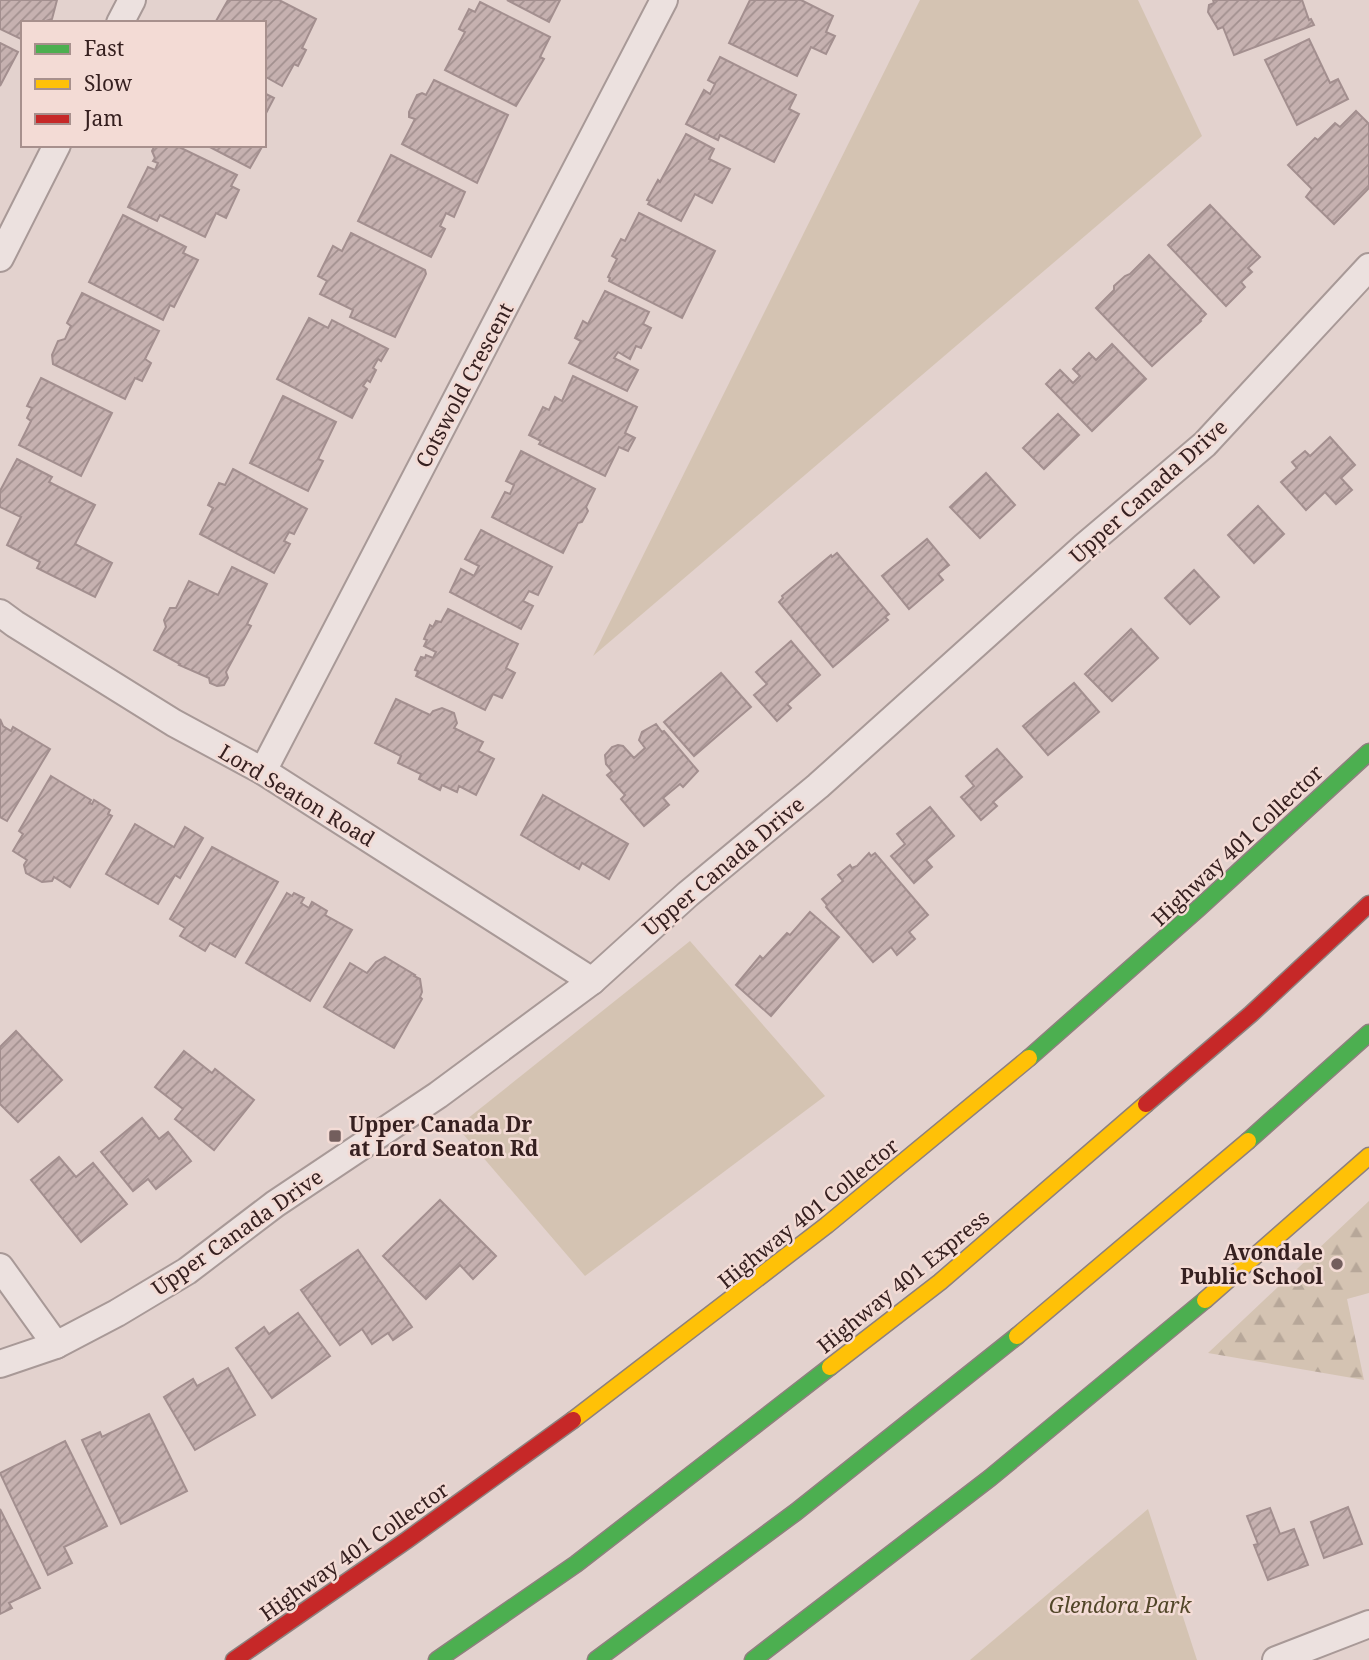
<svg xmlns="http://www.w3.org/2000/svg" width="1369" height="1660" font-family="'Noto Serif',serif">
	<defs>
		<pattern id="forest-firs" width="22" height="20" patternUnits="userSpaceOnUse" patternTransform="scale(1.75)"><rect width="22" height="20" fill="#d4c3b2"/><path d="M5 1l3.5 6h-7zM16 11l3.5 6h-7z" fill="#b7a799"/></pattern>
		<pattern id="building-hatch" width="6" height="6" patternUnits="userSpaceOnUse" patternTransform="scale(1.75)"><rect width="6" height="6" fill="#c6b1b0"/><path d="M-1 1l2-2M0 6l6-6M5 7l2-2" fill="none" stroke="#a2908f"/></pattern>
	</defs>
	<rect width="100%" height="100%" fill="#e3d2ce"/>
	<path fill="url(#forest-firs)" d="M1369 1201V1293L1347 1299 1364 1380 1208 1353Z"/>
	<g fill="#d4c3b2">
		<path d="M920 0H1138L1202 136 593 656Z"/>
		<path d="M690 941 825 1096 585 1276 457 1127Z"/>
		<path d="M1148 1509 1197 1660H970Z"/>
	</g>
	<g fill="url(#building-hatch)" stroke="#a38f8f" stroke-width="2">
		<path d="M0 0H57L52 19 43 22 23 23V40L0 29Z"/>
		<path d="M228 0H279L316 19 302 48 306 50 298 66 294 64 282 86 264 76V23H218L216 21Z"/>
		<path d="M507 0H560L549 22Z"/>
		<path d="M750 0H801L833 16 826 32 835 36 826 54 811 47 797 76 729 43Z"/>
		<path d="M1213 0H1302L1309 20 1311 19 1314 25 1234 55 1223 27 1218 29 1208 12 1209 5 1214 3Z"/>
		<path d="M480 2 550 37 540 57 544 59 516 106 445 70 465 32 459 29 469 9 475 12Z"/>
		<path d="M1309 39 1330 83 1338 79 1348 99 1297 125 1265 60Z"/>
		<path d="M0 43 18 52 0 86Z"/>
		<path d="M720 57 796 95 789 109 799 114 774 162 720 135 718 140 686 124 704 90 710 94 715 84 708 80Z"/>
		<path d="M434 80 508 115 477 183 402 144 415 119 409 117V112L417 95 422 93 426 95Z"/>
		<path d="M264 93 274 98 264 117Z"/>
		<path d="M1356 111 1369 124V188L1334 224 1306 197 1312 189 1288 165 1315 138 1318 140 1335 123 1340 127Z"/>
		<path d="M686 134 714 149 709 159 730 169 712 203 695 194 681 221 648 204 650 201 647 200 658 180 660 182Z"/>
		<path d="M155 145H175L237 175 231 186 239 190 226 218 216 213 205 237 160 215 157 221 128 207 148 167 155 170 158 163 153 161 155 158 152 151Z"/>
		<path d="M206 145H263L250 168Z"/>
		<path d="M391 155 465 192 454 217 446 213 440 226 445 229 431 257 358 221Z"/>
		<path d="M1210 205 1260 257 1248 268 1252 272 1241 282 1245 287 1226 306 1168 245Z"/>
		<path d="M639 213 715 251 682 318 609 281 610 278 608 277 617 259 612 256 621 239 625 241Z"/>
		<path d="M123 215 186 247 183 253 198 260 174 307 170 305 163 320 89 282Z"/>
		<path d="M351 233 425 270 426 274 395 337 350 317 353 310 320 294 327 281 318 276 333 246 342 251Z"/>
		<path d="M1149 255 1206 314 1200 320 1201 321 1152 366 1096 308 1114 290V286L1125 276 1130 274Z"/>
		<path d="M605 291 649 312 643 324 651 328 641 348 636 346 630 359 618 352 614 358 638 370 627 391 569 363 581 341 575 338 583 321 588 324Z"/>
		<path d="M82 293 159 331 145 359 151 363 142 381 135 378 125 399 53 364 52 355 58 341 65 339 71 326 67 323Z"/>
		<path d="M309 318 328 328 332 320 388 349 381 361 378 359 373 368 376 370 370 382 367 380 363 386 367 389 352 418 277 379Z"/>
		<path d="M1112 344 1146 379 1092 431 1046 384 1060 370 1073 383 1080 376 1073 369 1089 353 1096 360Z"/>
		<path d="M573 376 637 407 625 433 635 438 628 451 619 447 605 476 539 444 541 441 529 435 543 407 549 410 555 397 562 401Z"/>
		<path d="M41 378 112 413 81 476 19 445 31 421 27 418 32 408 27 406Z"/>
		<path d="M283 396 336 422 318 459 323 461 308 491 250 463Z"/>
		<path d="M1058 414 1079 435 1044 469 1023 448Z"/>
		<path d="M1330 437 1355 465 1341 478 1352 490 1336 504 1325 492 1306 510 1281 482 1297 468 1292 462 1305 451 1310 456Z"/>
		<path d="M521 451 595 489 586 507 588 511 582 522 578 523 563 553 492 517 505 492 510 494 514 485 506 481Z"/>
		<path d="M17 459 52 477 49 482 95 505 75 544 112 563 95 597 37 568 40 562 7 545 21 517 0 507V491Z"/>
		<path d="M233 469 307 509 294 534 289 532 284 541 290 544 274 573 200 534 213 508 208 505 219 483 225 485Z"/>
		<path d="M986 473 1015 505 980 538 950 507Z"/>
		<path d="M1258 506 1284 534 1254 563 1228 535Z"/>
		<path d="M481 530 552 567 538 595 529 591 523 601 533 606 521 629 450 592 461 569 474 576 479 566 465 559Z"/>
		<path d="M927 539 949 565 938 574 943 580 909 609 882 576Z"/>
		<path d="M837 553 889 614 885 617 888 620 833 667 779 602 783 598 782 596 831 555 832 557Z"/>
		<path d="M232 567 267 584 247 624 251 626 226 672 228 678 224 685 217 686 210 683 209 678 179 665 180 664 154 650 166 627 164 620 170 608H176L189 581 218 595Z"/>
		<path d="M1194 570 1219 597 1190 624 1165 598Z"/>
		<path d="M448 609 518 644 506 668 515 673 502 698 493 694 485 710 416 676 418 671 415 670 421 657 425 658 426 655 433 658 436 652 424 646 427 640 424 639 430 625 433 627 436 621 441 622Z"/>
		<path d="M1131 629 1158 658 1112 701 1085 674Z"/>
		<path d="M791 641 820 675 787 704 791 708 777 721 754 695 767 684 756 672Z"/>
		<path d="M721 673 751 707 694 756 664 722Z"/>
		<path d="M1074 683 1099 712 1048 755 1023 726Z"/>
		<path d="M396 699 430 715 433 711 442 708 454 713 457 723 454 728 483 742 478 751 494 759 476 795 459 786 457 792 442 785 440 790 419 779 421 774 398 763 401 756 375 743Z"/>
		<path d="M0 719 3 726 11 731 13 727 50 749 7 821 0 817Z"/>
		<path d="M656 724 662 732 664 731 698 771 683 787 680 784 663 798 669 805 644 826 621 799 625 795 607 775 612 771 606 764 605 755 612 747 618 745 623 746 634 758 645 748 639 740 642 732Z"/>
		<path d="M997 749 1022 777 993 802 997 806 981 820 961 797 974 786 966 776Z"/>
		<path d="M51 776 91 800 89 803 92 804 94 800 110 810 108 814 112 816 70 887 54 877 52 881 42 882 26 873 24 865 27 860 13 851 23 834 19 831Z"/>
		<path d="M543 795 628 844 609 879 582 863 579 869 521 835Z"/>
		<path d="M930 807 954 836 926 860 932 867 914 883 891 856 905 844 897 834Z"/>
		<path d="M135 824 174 847 185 827 203 838 180 878 175 875 158 904 106 874Z"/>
		<path d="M212 847 278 882 235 957 210 943 205 951 180 936 185 928 170 919Z"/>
		<path d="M869 853 871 856 875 853 928 915 909 932 915 939 897 955 891 947 873 962 826 907 827 905 822 899 843 881 838 875 850 865 852 868 857 866Z"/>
		<path d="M287 893 292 896 294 893 304 898 301 903 309 908 312 902 327 911 325 915 352 930 310 1001 246 963Z"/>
		<path d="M810 912 839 937 771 1016 736 985 760 956 763 959 787 933 790 935Z"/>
		<path d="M385 957 415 975 414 976 420 979 422 992 420 997 422 999 394 1048 324 1007 350 963 367 973 376 962Z"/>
		<path d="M16 1031 62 1080 18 1122 0 1104V1047Z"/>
		<path d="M184 1051 212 1073 215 1069 254 1100 214 1150 175 1119 183 1109 155 1087Z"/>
		<path d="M142 1118 159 1139 168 1132 191 1161 156 1189 148 1179 133 1191 101 1152Z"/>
		<path d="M59 1157 76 1177 93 1163 127 1204 81 1242 31 1180Z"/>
		<path d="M440 1200 496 1256 473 1279 460 1265 426 1299 383 1256Z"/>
		<path d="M358 1250 412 1327 393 1340 388 1333 372 1344 362 1329 340 1345 301 1290Z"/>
		<path d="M298 1313 330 1356 272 1398 236 1348 264 1327 269 1334Z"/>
		<path d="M228 1368 255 1415 195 1450 164 1397 193 1379 197 1386Z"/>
		<path d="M149 1414 187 1491 121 1524 82 1440 100 1432 102 1437Z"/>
		<path d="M65 1441 107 1526 64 1547 72 1563 48 1575 0 1473Z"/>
		<path d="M1348 1507 1362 1544 1324 1558 1311 1522Z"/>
		<path d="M1270 1508 1280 1534 1294 1529 1308 1565 1268 1580 1254 1545 1258 1544 1247 1516Z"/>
		<path d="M0 1509 40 1588 9 1603 12 1608 0 1614Z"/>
	</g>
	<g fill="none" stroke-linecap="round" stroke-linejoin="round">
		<g stroke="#a89997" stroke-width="30">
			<g id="street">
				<path d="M120 23 132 0"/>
				<path d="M0 258 57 145"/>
				<path d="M0 613 15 624 174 723 263 771 592 981"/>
				<path d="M263 771 664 0"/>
				<path d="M0 1267 56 1345"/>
				<path d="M0 1364 56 1345 117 1313 187 1271 275 1204 438 1095 592 981 688 894 818 786 1085 546 1205 444 1369 267"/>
				<path d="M1276 1660 1369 1624"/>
			</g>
		</g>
		<g stroke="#8e807e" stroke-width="19">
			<g id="fast">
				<path d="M1029 1058 1199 908 1369 752"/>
				<path d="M1248 1141 1369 1033"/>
				<path d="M437 1660 576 1564 830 1367"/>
				<path d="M596 1660 796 1512 1017 1336"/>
				<path d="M753 1660 990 1478 1205 1300"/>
			</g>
		</g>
		<g stroke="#8e807e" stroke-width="19">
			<g id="slow">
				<path d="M1205 1300 1369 1156"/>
				<path d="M1017 1336 1248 1141"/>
				<path d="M830 1367 940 1282 1146 1104"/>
				<path d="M573 1420 827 1225 1029 1058"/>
			</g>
		</g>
		<g stroke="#8e807e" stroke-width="19">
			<g id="jam">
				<path d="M1146 1104 1251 1014 1369 904"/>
				<path d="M234 1660 407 1540 573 1420"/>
			</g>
		</g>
		<use href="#street" stroke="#ece1df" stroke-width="26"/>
		<use href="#fast" stroke="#4caf50" stroke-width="16"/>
		<use href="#slow" stroke="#ffc107" stroke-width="16"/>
		<use href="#jam" stroke="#c62828" stroke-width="16"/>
	</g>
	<g fill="#735e5d" stroke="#f3dbd5" stroke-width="2.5">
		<rect x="328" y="1129" width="14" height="14" rx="3.5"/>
		<circle cx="1337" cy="1264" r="7"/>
	</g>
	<g text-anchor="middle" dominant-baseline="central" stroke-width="5" stroke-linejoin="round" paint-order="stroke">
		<g font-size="21" fill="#362020" stroke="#f3dbd5">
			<text transform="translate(464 385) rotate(-62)">Cotswold Crescent</text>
			<text transform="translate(1148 491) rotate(-42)">Upper Canada Drive</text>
			<text transform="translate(297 795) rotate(31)">Lord Seaton Road</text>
			<text transform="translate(1237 845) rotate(-43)">Highway 401 Collector</text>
			<text transform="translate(723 866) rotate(-40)">Upper Canada Drive</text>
			<text transform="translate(808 1213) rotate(-39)">Highway 401 Collector</text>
			<text transform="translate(237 1232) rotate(-35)">Upper Canada Drive</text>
			<text transform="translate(903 1281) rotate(-39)">Highway 401 Express</text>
			<text transform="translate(354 1551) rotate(-35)">Highway 401 Collector</text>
		</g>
		<g font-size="21" font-weight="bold" fill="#362020" stroke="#f3dbd5" text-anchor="start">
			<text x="349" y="1124">Upper Canada Dr<tspan x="349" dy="24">at Lord Seaton Rd</tspan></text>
			<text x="1323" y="1252" text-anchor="end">Avondale<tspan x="1323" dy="24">Public School</tspan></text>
		</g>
		<g font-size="21" font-style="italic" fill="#514628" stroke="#f3dbd5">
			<text x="1120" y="1605">Glendora Park</text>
		</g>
	</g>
	<rect x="21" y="21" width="245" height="126" fill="#f3dbd5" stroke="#a7908d" stroke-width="2"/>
	<rect x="35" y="44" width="35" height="10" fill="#4caf50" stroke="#a7908d" stroke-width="2"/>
	<text x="84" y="56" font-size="21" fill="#362020">Fast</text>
	<rect x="35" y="79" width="35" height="10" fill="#ffc107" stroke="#a7908d" stroke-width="2"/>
	<text x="84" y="91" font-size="21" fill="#362020">Slow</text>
	<rect x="35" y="114" width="35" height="10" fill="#c62828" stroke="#a7908d" stroke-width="2"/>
	<text x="84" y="126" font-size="21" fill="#362020">Jam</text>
</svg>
